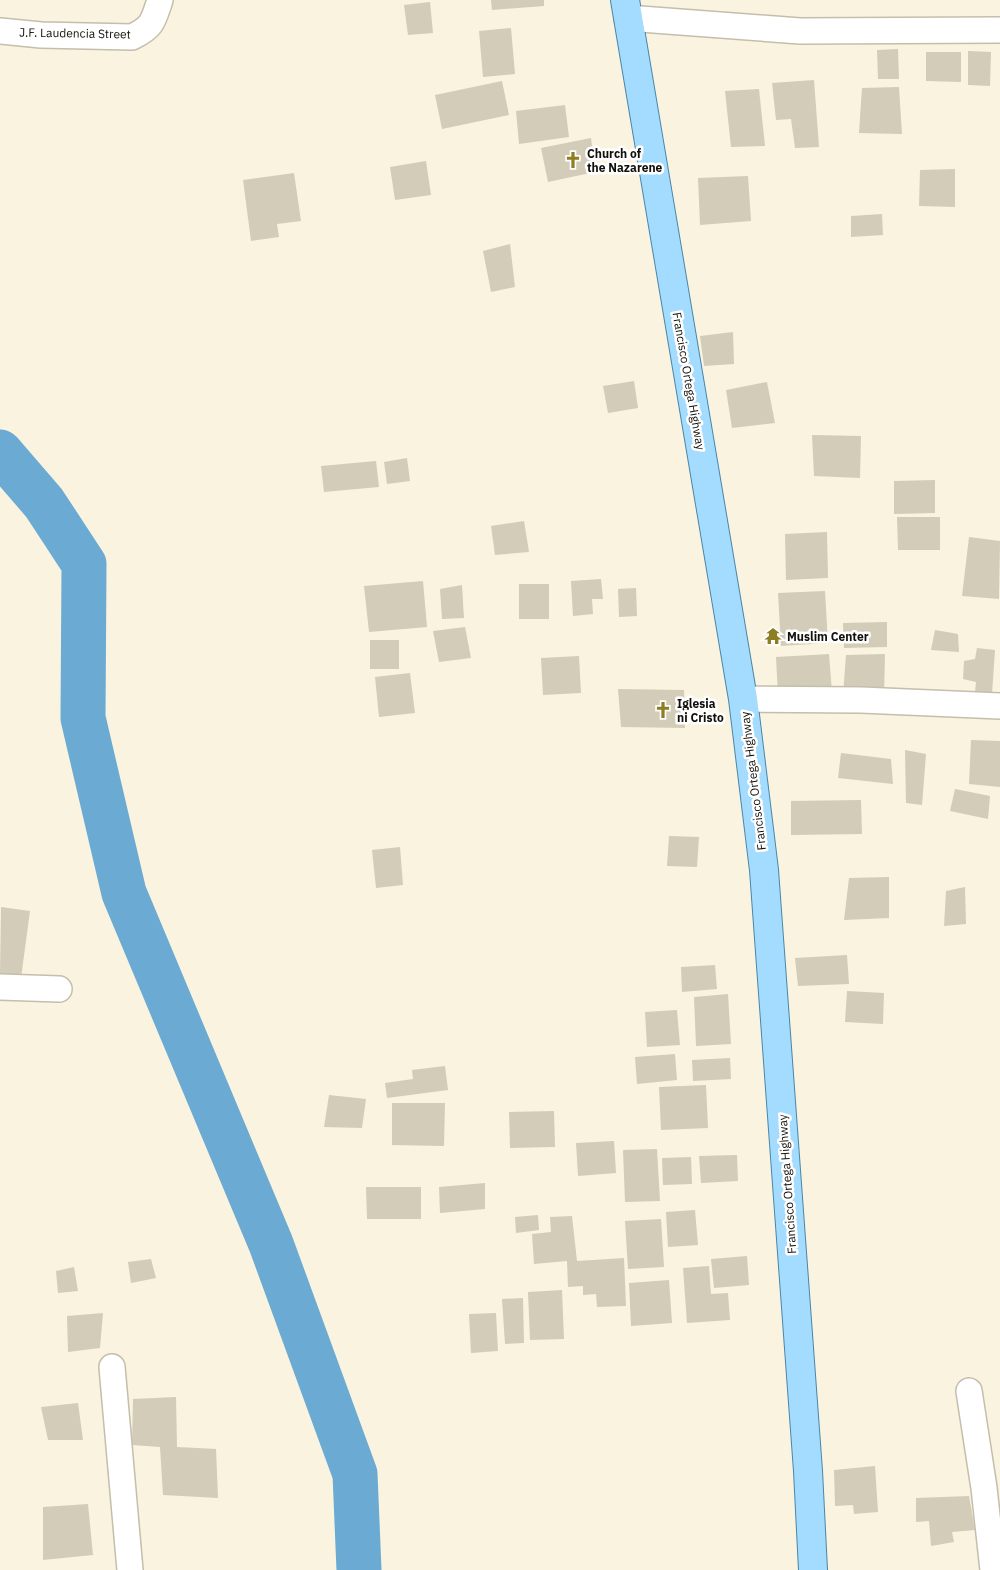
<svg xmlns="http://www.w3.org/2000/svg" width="1000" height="1570" font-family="'IBM Plex Sans',sans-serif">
	<rect width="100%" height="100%" fill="#f9f3df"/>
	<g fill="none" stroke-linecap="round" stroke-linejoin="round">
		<path stroke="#6baad2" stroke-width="45" d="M0 452 44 503 84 564 83 718 124 893 271 1244 355 1474 359 1570"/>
	</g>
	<g fill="#d2ccb9">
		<path d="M491 0H544V6L492 10Z"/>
		<path d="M430 2 433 33 408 35 404 5Z"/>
		<path d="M511 28 515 74 483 77 479 31Z"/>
		<path d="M898 49 899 79H878L877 50Z"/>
		<path d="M968 51 991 52 990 86 968 85Z"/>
		<path d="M926 52H961V82L926 81Z"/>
		<path d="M814 80 819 147 795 148 791 119 776 120 772 83Z"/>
		<path d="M502 81 509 115 442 129 435 95Z"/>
		<path d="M899 87 902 134 859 133 862 88Z"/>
		<path d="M759 89 765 146 731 147 725 91Z"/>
		<path d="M565 105 569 137 519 144 516 111Z"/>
		<path d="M591 138 595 172 548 182 541 148Z"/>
		<path d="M426 161 431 195 395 200 390 167Z"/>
		<path d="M955 169V207L919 206 920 170Z"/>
		<path d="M294 173 301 221 277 224 279 237 251 241 243 180Z"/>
		<path d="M748 176 751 221 700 225 698 178Z"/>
		<path d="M882 214 883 235 851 237V216Z"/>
		<path d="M510 244 515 287 491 292 483 251Z"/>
		<path d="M733 332 734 364 704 366 700 336Z"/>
		<path d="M634 381 638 408 608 413 603 386Z"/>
		<path d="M767 382 775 423 732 428 726 390Z"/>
		<path d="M812 435 861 436 860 478 814 476Z"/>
		<path d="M407 458 410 481 387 484 384 462Z"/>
		<path d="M376 461 379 487 324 492 321 466Z"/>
		<path d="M935 480V513L894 514V481Z"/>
		<path d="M897 517H940V550H898Z"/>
		<path d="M524 521 529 552 495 555 491 526Z"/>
		<path d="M827 532 828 578 786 580 785 534Z"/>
		<path d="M969 537 1000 541 999 599 962 596Z"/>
		<path d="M601 579 603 599H592L593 614 573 616 571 581Z"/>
		<path d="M423 581 427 627 369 632 364 586Z"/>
		<rect x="519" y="584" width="30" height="35"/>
		<path d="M462 585 464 618 442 619 440 589Z"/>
		<path d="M636 588 637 616 619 617 618 589Z"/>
		<path d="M825 591 828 643 781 646 778 593Z"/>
		<path d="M887 622V647L844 648 843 623Z"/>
		<path d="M465 627 471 658 439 662 433 631Z"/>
		<path d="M935 630 958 634 959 652 931 650Z"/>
		<rect x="370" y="640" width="29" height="29"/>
		<path d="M977 648 995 650 992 694 975 692 976 682 963 679 964 661 975 659Z"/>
		<path d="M829 654 832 692 778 696 776 657Z"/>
		<path d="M885 654 884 696 843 695 846 655Z"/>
		<path d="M579 656 581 693 543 695 541 658Z"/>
		<path d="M410 673 415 713 379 717 375 677Z"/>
		<path d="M618 689 684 690 685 728 621 727Z"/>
		<path d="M971 740 1000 741V787L969 784Z"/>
		<path d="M905 750 926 754 922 805 906 803Z"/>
		<path d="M841 753 891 759 893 784 838 778Z"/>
		<path d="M955 789 990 796 988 819 950 811Z"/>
		<path d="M861 800 862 834 791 835V801Z"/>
		<path d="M669 836 699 837 697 867 667 866Z"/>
		<path d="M400 847 403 885 376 888 372 850Z"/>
		<path d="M889 877V918L844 920 849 878Z"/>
		<path d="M965 887 966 924 944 926 946 891Z"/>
		<path d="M1 907 30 911 21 978 0 975Z"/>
		<path d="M847 955 849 984 798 986 795 958Z"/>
		<path d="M715 965 717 989 682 992 681 967Z"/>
		<path d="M847 991 884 993 883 1024 845 1022Z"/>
		<path d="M728 994 731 1044 696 1046 694 997Z"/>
		<path d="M677 1010 680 1045 647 1047 645 1012Z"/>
		<path d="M675 1054 677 1080 637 1084 635 1057Z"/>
		<path d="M730 1058 731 1079 693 1081 692 1060Z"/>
		<path d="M445 1066 448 1090 387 1098 385 1083 413 1079 412 1070Z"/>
		<path d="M706 1085 708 1128 661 1130 659 1087Z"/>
		<path d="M329 1095 366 1099 362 1128 324 1127Z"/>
		<path d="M392 1103H445L444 1146 392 1145Z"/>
		<path d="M554 1111 555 1147 510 1148 509 1112Z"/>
		<path d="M614 1141 616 1173 578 1176 576 1143Z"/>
		<path d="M657 1149 660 1201 625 1202 623 1150Z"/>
		<path d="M737 1155 738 1181 701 1183 699 1156Z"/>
		<path d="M691 1157 692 1184 663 1185 662 1158Z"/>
		<path d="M485 1183V1209L440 1213 439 1187Z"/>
		<path d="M366 1187H421V1219H367Z"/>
		<path d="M695 1210 698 1245 668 1247 666 1212Z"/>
		<path d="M538 1215 539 1230 516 1233 515 1217Z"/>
		<path d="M572 1216 577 1261 624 1258 626 1306 597 1307 596 1294 583 1295V1286L568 1287 567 1261 534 1264 532 1234 551 1232 550 1217Z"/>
		<path d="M661 1219 664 1267 628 1269 625 1221Z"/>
		<path d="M747 1256 749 1285 714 1288 711 1259Z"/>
		<path d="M151 1259 156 1278 131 1283 128 1262Z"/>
		<path d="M709 1266 711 1294 728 1293 730 1320 687 1323 683 1268Z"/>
		<path d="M74 1267 78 1291 58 1293 56 1271Z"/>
		<path d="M669 1280 672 1323 631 1326 629 1283Z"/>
		<path d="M562 1290 564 1339 530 1340 528 1292Z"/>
		<path d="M523 1298 524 1343 505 1344 502 1299Z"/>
		<path d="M103 1313 100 1348 68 1352 67 1316Z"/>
		<path d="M496 1313 498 1351 471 1353 469 1314Z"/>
		<path d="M176 1397 177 1447 216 1449 218 1498 163 1495 160 1447 132 1445 133 1399Z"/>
		<path d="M78 1403 83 1440H48L41 1407Z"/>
		<path d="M875 1466 878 1512 854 1514 853 1505 835 1506 834 1470Z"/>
		<path d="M969 1496 975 1530 952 1532 954 1542 931 1546 929 1521 916 1522V1498Z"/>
		<path d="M88 1504 93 1555 43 1560V1507Z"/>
	</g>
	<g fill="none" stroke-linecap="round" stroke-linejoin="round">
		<g stroke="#c4beac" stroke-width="28">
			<g id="minor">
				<path d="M627 18 800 31 1000 30"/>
				<path d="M0 31 41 35 132 37C153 27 153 21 160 0"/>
				<path d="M743 699 861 700 1000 706"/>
				<path d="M0 987 59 989"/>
				<path d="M112 1367 130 1570"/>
				<path d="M969 1391 984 1488 993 1570"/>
			</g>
		</g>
		<g stroke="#4886a9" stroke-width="30">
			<path id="primary" d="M625 0 743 699 764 870 808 1471 813 1570"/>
		</g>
		<use href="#minor" stroke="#fff" stroke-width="25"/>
		<use href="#primary" stroke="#a3dcfe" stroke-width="28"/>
	</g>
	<defs>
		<g id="church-bare" transform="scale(1.35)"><path d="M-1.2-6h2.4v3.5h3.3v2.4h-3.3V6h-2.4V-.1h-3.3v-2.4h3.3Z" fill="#8d7d23" stroke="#fff" stroke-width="2.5" paint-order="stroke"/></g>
		<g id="temple-bare" transform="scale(1.35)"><path d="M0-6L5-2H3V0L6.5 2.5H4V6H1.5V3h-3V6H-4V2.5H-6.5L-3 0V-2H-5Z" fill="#8d7d23" stroke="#fff" stroke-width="2.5" paint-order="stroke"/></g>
	</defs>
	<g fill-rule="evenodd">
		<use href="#church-bare" x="573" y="160"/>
		<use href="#temple-bare" x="773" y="636"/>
		<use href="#church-bare" x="663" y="710"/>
	</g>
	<g text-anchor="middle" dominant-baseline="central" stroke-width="5" stroke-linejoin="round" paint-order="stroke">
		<g font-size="12" fill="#12100a" stroke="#fff">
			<text transform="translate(75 33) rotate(1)">J.F. Laudencia Street</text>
			<text transform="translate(689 381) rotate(80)">Francisco Ortega Highway</text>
			<text transform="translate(753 781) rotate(-97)">Francisco Ortega Highway</text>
			<text transform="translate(787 1184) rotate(-94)">Francisco Ortega Highway</text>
		</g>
		<g font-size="12" font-weight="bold" fill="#12100a" stroke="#fff" text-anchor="start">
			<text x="587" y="153">Church of<tspan x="587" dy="14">the Nazarene</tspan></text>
			<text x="787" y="636">Muslim Center</text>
			<text x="677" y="703">Iglesia<tspan x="677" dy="14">ni Cristo</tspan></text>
		</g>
	</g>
</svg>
